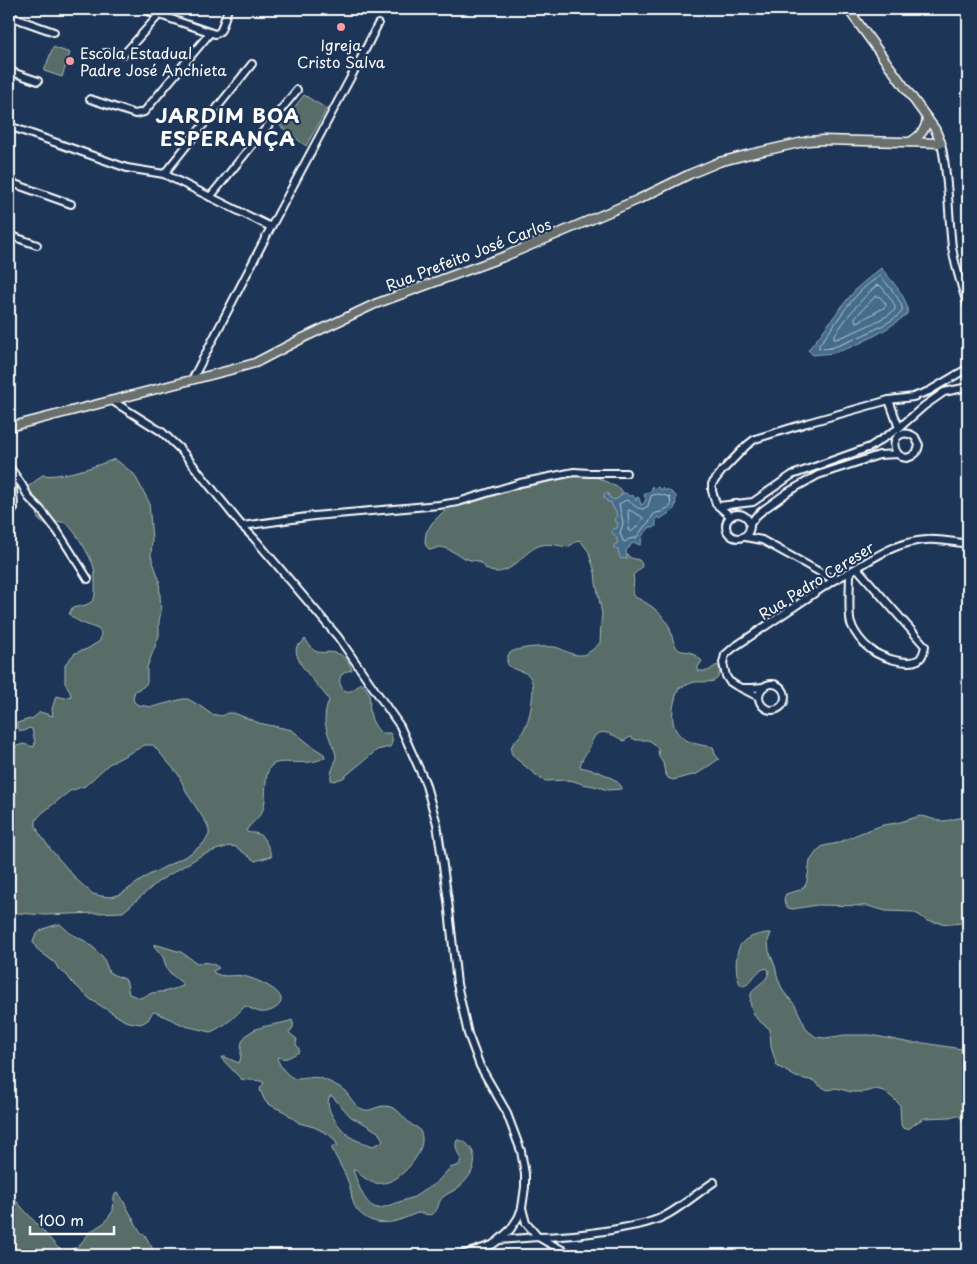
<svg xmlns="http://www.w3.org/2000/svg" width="977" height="1264" font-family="'Playpen Sans',sans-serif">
	<rect width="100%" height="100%" fill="#1d3557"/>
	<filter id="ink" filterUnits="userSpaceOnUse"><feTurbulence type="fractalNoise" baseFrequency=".02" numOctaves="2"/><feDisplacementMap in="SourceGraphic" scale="10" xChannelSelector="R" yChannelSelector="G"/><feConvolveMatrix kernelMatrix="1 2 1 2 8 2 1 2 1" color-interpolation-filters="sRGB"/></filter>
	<g filter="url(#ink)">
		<g fill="#596d68" stroke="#acb6b4" fill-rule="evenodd">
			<path d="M53 47 70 53 62 77 44 71Z"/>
			<path d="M304 95 327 109 306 146 280 126Z"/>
			<path d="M115 459 134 474 149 502 152 539 151 556 159 579 161 612 159 621V636L147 667V683L143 687 135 691 133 698 134 702 138 705 152 707 183 699H188L200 706 211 714 222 716 227 713H234L259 723 292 730 313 747 324 754 325 757C309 768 280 758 272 765 263 772 267 796 264 806 262 817 251 822 246 831 250 834 253 832 258 834 266 837 269 850 272 856L255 861 236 847 230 846 219 849 202 855 159 881 123 912 45 915 18 913 9 911V745L17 746 23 744 34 747 35 742 32 729 29 728 24 731H20L17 727V723L33 718 40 712 53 716 52 709 56 696 65 698 71 696 70 692 65 683V666L66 663 75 653 87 649 100 641 101 633 98 629C88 625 76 622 69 614L72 608C80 606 89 606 94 599 96 596 95 573 94 568 92 559 73 526 65 523 59 520 51 523 45 525L40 521 38 519 36 505 27 487 37 480 42 475C62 478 96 466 115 459ZM145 745H153L178 774 188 795 207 824 209 830V835L203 844 188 855 147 876 121 894 111 897 101 896 93 894 78 881 52 851 39 833 36 826V820L42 813 70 791 85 786 109 764Z"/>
			<path d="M586 472 619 488 623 492V552L631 558 639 560 642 564 641 568 633 575C635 583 632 589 633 596 648 603 661 611 669 626 672 634 672 641 677 648 681 653 687 650 692 653 695 655 698 657 701 660L702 661 698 667V671H708L717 665 720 668C720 686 707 681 695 682 690 683 684 686 679 688 673 702 667 726 682 737 688 743 704 746 713 747L714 749 715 754 719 759 697 774 673 780 668 778 665 773 663 763 659 757 658 749 652 742 648 740H636L630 737 624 741C615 736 602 727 594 737 592 741 590 745 589 749 585 755 581 760 580 767 594 770 613 775 622 787L621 789 608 790 594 786 582 784 574 781 566 780 546 781 541 779 514 757 511 752C511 741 517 741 522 733 528 723 531 711 532 700 533 693 534 683 530 677 525 669 506 671 507 660 507 658 508 654 510 653 516 647 547 646 555 647 564 649 571 656 581 655 588 655 595 647 600 643L601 623 602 614 596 583 595 572 590 557 589 552 580 540 577 541 568 547C560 546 551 543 542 545 524 549 516 572 496 572 485 572 484 564 477 561 475 560 472 561 470 560 460 557 451 549 441 547 438 547 434 549 430 550L426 546 425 541 426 533 432 523 442 513 453 506 483 499 507 488Z"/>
			<path d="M305 639C308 642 311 649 315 651 321 654 329 651 336 653 343 654 350 662 352 670 349 671 346 671 344 673 333 679 345 704 360 683 375 692 367 704 371 716 372 722 377 729 381 733H390C393 738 393 742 390 747L377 750 343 778 334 781 331 780C330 769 336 765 336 757 336 752 333 747 331 742 324 724 323 718 329 700 321 687 291 661 297 646L301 644Z"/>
			<path d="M920 816C928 816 936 822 944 821 954 820 958 816 968 819V920L963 923 949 924 927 921 919 915 913 912 886 911 868 906 817 905 793 909 788 908 785 904 784 899 786 894 800 890 805 886 807 881 810 861 818 850 823 846 838 843 858 834 883 825 897 823Z"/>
			<path d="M60 924 70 933 85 941 95 949 103 957 109 972 114 975 125 979 127 983 129 994 140 998 152 993 167 991 183 986 182 983 171 974 167 969 163 957 154 946V944L181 952 197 963C206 962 212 962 219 968L213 971V972C223 979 232 974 243 976 253 978 275 987 280 996 286 1006 267 1014 260 1012 255 1011 250 1008 245 1006 233 1019 227 1024 211 1032L185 1026 155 1012 152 1013 148 1020 141 1024 134 1023 125 1021 90 999 71 981 66 974 59 970 55 963 37 949 33 942C36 929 48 927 60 924Z"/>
			<path d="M766 933H771L768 941 769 951 775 966 778 979 783 991 795 1005 807 1030 816 1037 825 1038 845 1035H871L911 1043H924L968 1050V1128L960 1117 957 1115 950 1117 924 1118 916 1123 910 1128 904 1129 902 1127 901 1124 900 1105 894 1099 884 1091 876 1089 864 1092H851L836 1088 828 1090 820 1086 814 1081 796 1077 777 1066 771 1047 770 1029C766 1026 761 1023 757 1019 751 1011 747 997 754 989 760 983 768 980 769 971L767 968C753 971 754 982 744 986L740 984C735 974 734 950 743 942 749 936 758 935 766 933Z"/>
			<path d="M292 1020C295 1026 293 1028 289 1033L297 1039 296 1044 299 1049V1052C291 1056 286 1061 278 1057L277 1058C279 1065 288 1078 297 1079 305 1079 312 1076 320 1078 326 1080 339 1086 344 1090 350 1096 354 1106 362 1109 370 1113 376 1106 384 1106 399 1106 401 1117 411 1124 414 1127 415 1126 418 1128 432 1144 407 1173 393 1180 387 1183 380 1184 374 1183 367 1181 361 1175 355 1170H353C358 1183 365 1210 381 1208L414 1197 437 1182 450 1168 459 1165 461 1160C458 1153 454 1147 457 1140 464 1140 468 1144 472 1150 479 1164 470 1178 459 1187 454 1191 448 1193 443 1197 438 1201 439 1209 434 1213 429 1217 424 1213 419 1213 415 1213 409 1217 405 1218 388 1225 372 1225 359 1212 351 1204 352 1193 349 1184 345 1172 337 1160 332 1149V1146H338L334 1139 328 1134 314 1127 299 1123 285 1112 268 1104 265 1101 260 1090 261 1087 264 1083 263 1082C256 1079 248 1081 241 1079L221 1058 222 1057H225L239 1063C243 1055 239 1047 243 1040 251 1024 278 1026 292 1020ZM330 1096H332L351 1117 365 1124 378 1132 383 1140 380 1143 373 1146C366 1143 360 1142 354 1139 343 1133 322 1109 330 1096Z"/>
			<path d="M9 1193 60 1250 66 1251 78 1247 90 1232 105 1222 113 1211 114 1197 116 1193 120 1195 141 1233 145 1235 156 1255H9Z"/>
		</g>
		<g fill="#446d8b" stroke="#8fa7b9">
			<path d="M881 268C890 279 910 299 907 314 888 330 857 347 833 353 826 354 819 354 813 355L808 350C825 330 839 308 857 288 864 281 873 275 881 268Z"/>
			<path d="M652 486 655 489 658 487 661 490 663 488 665 491 667 489 676 496C676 513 673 510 660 519L658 517 656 519V526L654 528 650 527C648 530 644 533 642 536 641 539 642 542 640 545L635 543 631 544 629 548 626 550 627 559 620 558 618 550 614 548V545L618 543 616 537 611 531 613 529 617 528 618 523 614 520 617 516C616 510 612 508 611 502H607L606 499 604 498V494L608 493 609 497 614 500 620 497 621 494 626 493 629 496 633 495 636 501 637 497 639 498 641 505 644 503 646 499 644 495 652 490Z"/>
		</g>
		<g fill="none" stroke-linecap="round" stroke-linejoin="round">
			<g stroke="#b4c5d1" stroke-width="1">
				<path d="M880 276C885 281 905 304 902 311 900 320 841 346 830 348 827 349 823 349 819 348V345C838 322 853 291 880 276Z"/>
				<path d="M877 285 881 286C884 290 896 303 895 309 893 316 845 336 836 339H834V336C847 317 860 300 877 285Z"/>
				<path d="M876 296 880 297 886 304 885 307 858 322H856L855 318Z"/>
				<path d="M658 494 670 497 671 506 661 512 656 513 653 515 650 521 644 527 636 538 629 539 625 542 623 541 620 533 623 523 619 504 626 500C632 502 636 509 643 509L648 506 651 496Z"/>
				<path d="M629 510 641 516 643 518 637 527 631 532 628 530 629 523 628 512Z"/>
			</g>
			<g stroke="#fff" stroke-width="10">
				<g id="minor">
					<path d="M142 9 215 34 218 33 221 30 228 9"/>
					<path d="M9 16 54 32"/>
					<path d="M105 53 124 54 159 15"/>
					<path d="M9 71 38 81"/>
					<path d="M90 99 135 114 144 112 210 33"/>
					<path d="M9 126 127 168 164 174 271 227"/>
					<path d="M941 143C949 178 948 212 952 247 955 267 962 287 968 307"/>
					<path d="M164 174 252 64"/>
					<path d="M9 182 71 204"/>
					<path d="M210 197 297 90"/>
					<path d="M9 235 37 245"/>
					<path d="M192 380 271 227 360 60 378 24"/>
					<path d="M111 400 162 432 181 450 242 526 254 538 338 637 400 726 425 782 437 824 448 901 457 984 468 1034 480 1066 506 1111 521 1151 525 1174V1187L522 1208 518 1218 510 1230 499 1240 492 1245 462 1255"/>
					<path d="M889 400 899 428"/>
					<path d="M9 466 22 485 29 498 41 510 58 532 88 579"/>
					<path d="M10 470 13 487 14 509"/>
					<path d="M719 506 753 502 792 475 870 447 899 428 924 406 944 392 968 387"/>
					<circle cx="738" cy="526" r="12"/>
					<path d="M730 516 716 504 712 491V484L722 471 746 446 755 439 807 423 889 400 913 397 929 391 968 368"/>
					<path d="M750 524 756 516 763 510 788 492 818 475 879 455 898 454 902 457 907 458 912 456 916 453 918 449 919 445 915 437C901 427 888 441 898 454"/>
					<path d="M242 526 314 516 439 505 458 502 520 483 574 472 590 473H626"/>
					<path d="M745 537 762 540 834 580"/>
					<path d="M850 573C850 583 848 616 851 624 855 633 862 643 870 649 880 657 906 666 918 660 923 657 924 651 925 646L857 568"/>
					<circle cx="772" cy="697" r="13"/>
					<path d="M743 688H753L763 687"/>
					<path d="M759 697 735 685 729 681 726 676 723 663 725 655 733 648 834 580C865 566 889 542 926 540 939 539 954 542 968 544"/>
					<path d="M522 1208 526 1223 538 1237C563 1237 587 1234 611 1230 631 1226 652 1224 670 1213 685 1204 699 1192 714 1182"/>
					<path d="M499 1240 538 1237 545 1241 572 1255"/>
				</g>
			</g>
			<g stroke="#fff" stroke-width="11">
				<g id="major">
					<path d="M910 142C920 136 926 130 927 118"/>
					<path d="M9 427 230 370 255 363 303 338 375 304 503 257 637 200 690 174 719 162 750 154 808 141 823 140 941 143 935 129 848 9"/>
				</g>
			</g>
			<use href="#minor" stroke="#1d3557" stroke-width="6"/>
			<use href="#major" stroke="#6b706d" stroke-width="8"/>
		</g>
	</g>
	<g fill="#ff9aa2" stroke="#1d3557" stroke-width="2">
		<circle cx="341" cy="27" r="5"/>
		<circle cx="70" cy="61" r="5"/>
	</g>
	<g text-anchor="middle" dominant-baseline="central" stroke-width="4.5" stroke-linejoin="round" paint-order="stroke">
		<g font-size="15" fill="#fff" stroke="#1d3557">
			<text x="341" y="44">Igreja<tspan x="341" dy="17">Cristo Salva</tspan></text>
			<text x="80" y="52" text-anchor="start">Escola Estadual<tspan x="80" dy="17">Padre José Anchieta</tspan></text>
		</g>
		<g font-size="15" fill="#fff" stroke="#1d3557">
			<text transform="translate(468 254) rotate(-21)">Rua Prefeito José Carlos</text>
			<text transform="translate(816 580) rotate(-32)">Rua Pedro Cereser</text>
		</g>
		<g font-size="20" font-weight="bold" letter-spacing="1" fill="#fff" stroke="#1d3557">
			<text x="228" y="115">JARDIM BOA<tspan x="228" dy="23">ESPERANÇA</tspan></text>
		</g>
	</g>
	<rect width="977" height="1264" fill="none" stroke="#1d3557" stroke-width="30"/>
	<rect x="15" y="15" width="947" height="1234" fill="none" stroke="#fff" stroke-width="2" filter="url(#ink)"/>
	<path d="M30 1226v8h84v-8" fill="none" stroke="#ffffff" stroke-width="2.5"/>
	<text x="38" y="1226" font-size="15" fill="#ffffff" stroke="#1d3557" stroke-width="4" paint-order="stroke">100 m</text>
</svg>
